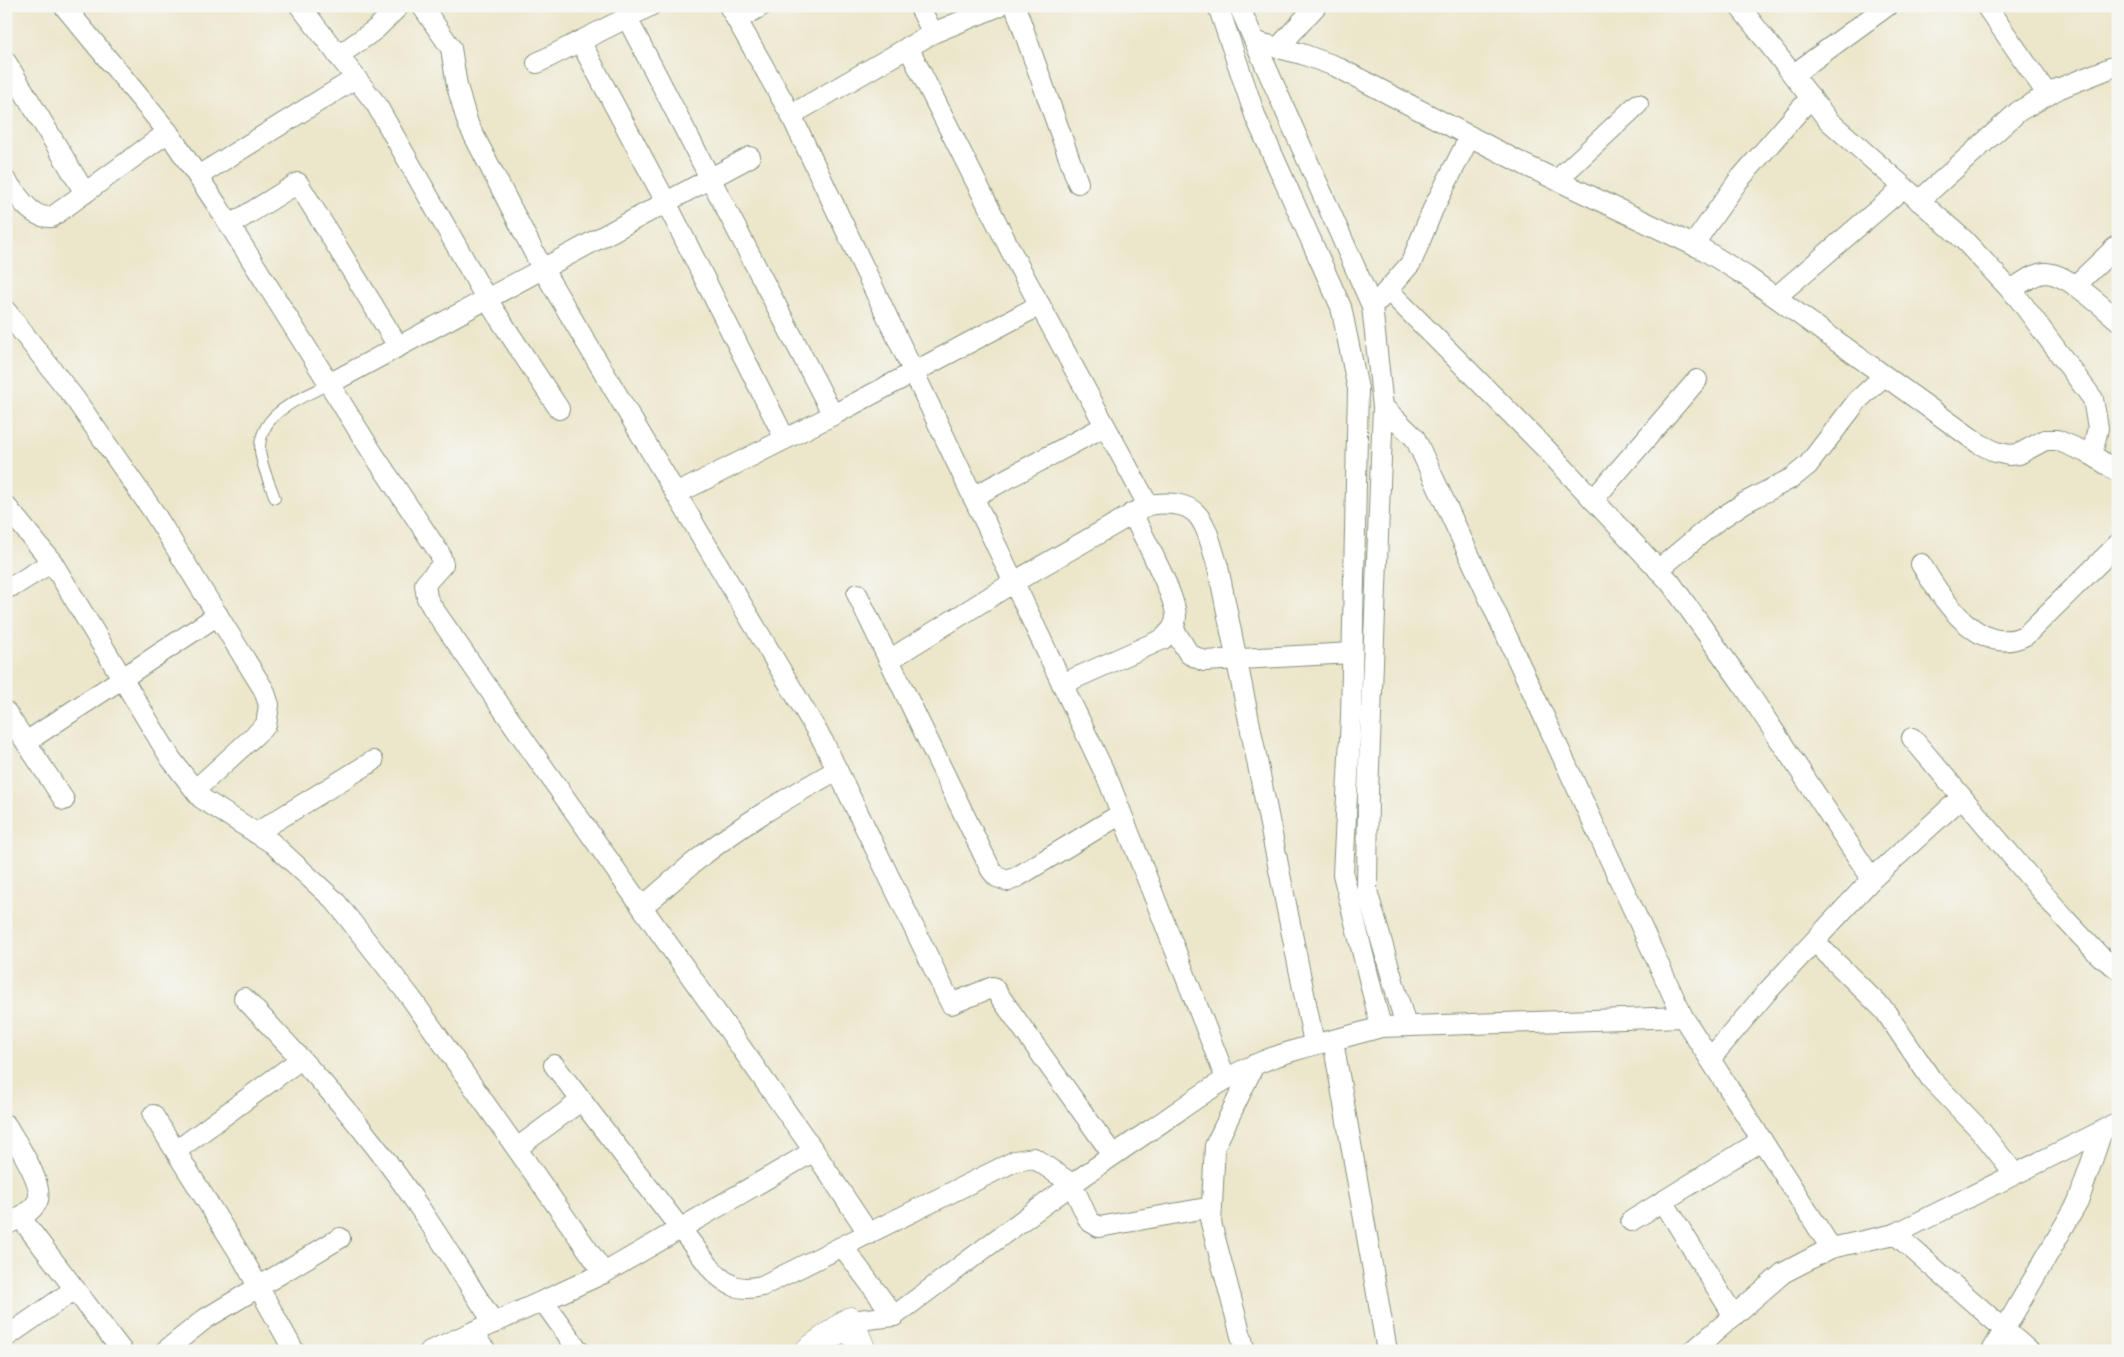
<svg xmlns="http://www.w3.org/2000/svg" width="2124" height="1357" font-family="Dekko,sans-serif">
	<rect width="100%" height="100%" fill="#f6f6f2"/>
	<filter id="ink" filterUnits="userSpaceOnUse"><feTurbulence type="fractalNoise" baseFrequency=".02" numOctaves="2"/><feDisplacementMap in="SourceGraphic" scale="10" xChannelSelector="R" yChannelSelector="G"/><feConvolveMatrix kernelMatrix="1 2 1 2 8 2 1 2 1" color-interpolation-filters="sRGB"/></filter>
	<filter id="wash" filterUnits="userSpaceOnUse"><feTurbulence type="fractalNoise" baseFrequency=".0096" numOctaves="4" result="noise"/><feDisplacementMap in="SourceGraphic" scale="20" xChannelSelector="R" yChannelSelector="G"/><feGaussianBlur stdDeviation="1.12" result="paint"/><feColorMatrix in="noise" values="0 0 0 0 0 0 0 0 0 0 0 0 0 0 0 0 0 1.4 0 .05"/><feComposite in="paint" operator="in"/></filter>
	<g filter="url(#wash)">
		<rect width="100%" height="100%" fill="#ece6ca"/>
	</g>
	<g filter="url(#ink)">
		<g fill="none" stroke-linecap="round" stroke-linejoin="round">
			<g stroke="#86927f" stroke-width="12">
				<path id="lane" d="M275 498C270 484 261 465 260 450 259 412 302 398 329 384"/>
			</g>
			<g stroke="#86927f" stroke-width="22">
				<g id="street">
					<path d="M64 6 168 132 217 205 372 452 440 554 443 564 425 584 427 598 432 607 529 747 814 1151 604 1273 543 1301"/>
					<path d="M300 6 376 104 486 298 559 409"/>
					<path d="M422 6 451 48 457 86 468 124 542 268 824 743 951 1004 993 987 1113 1155"/>
					<path d="M729 6 791 115 1109 782 1226 1079"/>
					<path d="M1015 6 1078 183"/>
					<path d="M1218 6 1256 118 1341 307 1358 389 1351 718 1343 874 1381 1027"/>
					<path d="M1239 6 1372 306 1383 407 1368 792 1367 891 1406 1026"/>
					<path d="M1739 6 1829 121 1964 240 2019 299 2093 399 2098 428 2092 455"/>
					<path d="M1986 6 2048 95"/>
					<path d="M627 18 833 415 1040 305"/>
					<path d="M737 20 761 6"/>
					<path d="M933 33 999 6"/>
					<path d="M580 41 666 202 785 439"/>
					<path d="M1256 42 1302 54 1335 66 1525 165 1704 250 1746 276 1978 443 1996 452 2009 455 2019 454 2045 440H2057L2092 455 2118 472"/>
					<path d="M1278 48 1316 6"/>
					<path d="M338 56 376 29 399 6"/>
					<path d="M6 62 85 193"/>
					<path d="M537 63 650 6"/>
					<path d="M1794 74 1887 6"/>
					<path d="M791 115 933 33 919 6"/>
					<path d="M198 176 356 78"/>
					<path d="M1557 180 1638 104"/>
					<path d="M6 181C19 196 30 219 52 217L168 132"/>
					<path d="M1919 201 2019 111 2060 88 2118 65"/>
					<path d="M230 225 298 183 398 346"/>
					<path d="M1693 245 1738 181 1811 97"/>
					<path d="M2075 286 2118 245"/>
					<path d="M1388 290 1546 449 1670 582 1744 686 1872 879"/>
					<path d="M2011 290C2021 284 2033 273 2046 273 2068 274 2101 306 2118 320"/>
					<path d="M1776 297 1903 188"/>
					<path d="M1379 300 1411 263 1433 209 1470 136"/>
					<path d="M6 311 75 399 153 511 264 690 269 705 266 725 195 790"/>
					<path d="M329 384 750 157"/>
					<path d="M1383 407 1415 438 1683 1017 1831 1248 1895 1234 2029 1351"/>
					<path d="M676 494 833 415"/>
					<path d="M973 497 1105 426"/>
					<path d="M1593 500 1697 380"/>
					<path d="M1148 505C1203 497 1204 522 1218 567L1314 1043"/>
					<path d="M6 506 52 562 171 759 201 798 272 843 335 901 411 998 604 1273"/>
					<path d="M1921 564C1941 598 1980 659 2026 635L2118 544"/>
					<path d="M1658 570 1714 523 1744 503 1792 478 1808 465 1858 400 1884 376"/>
					<path d="M6 588 15 585 52 562"/>
					<path d="M857 594 991 870 997 877 1008 881 1017 877 1121 814"/>
					<path d="M1173 628 1189 654 1204 661 1352 653"/>
					<path d="M889 660 1014 582 1148 505 1016 261 908 47"/>
					<path d="M1062 684 1163 639C1169 632 1176 627 1176 616 1175 594 1143 536 1132 513"/>
					<path d="M6 712 64 800"/>
					<path d="M1912 738 2065 919 2100 956 2118 969"/>
					<path d="M26 742 218 615"/>
					<path d="M256 833 373 761"/>
					<path d="M642 907C659 893 675 878 692 864 737 827 787 798 837 770"/>
					<path d="M1815 942 1885 1011 1931 1079 1980 1130 2015 1174"/>
					<path d="M244 998C289 1046 335 1094 375 1146 419 1202 455 1264 494 1323"/>
					<path d="M1333 1041 1387 1351"/>
					<path d="M1710 1059 1766 993 1872 879 1962 797"/>
					<path d="M554 1065 713 1271C729 1287 740 1291 762 1286L1015 1161 1034 1158 1072 1184 1089 1221 1099 1227 1212 1207"/>
					<path d="M153 1115 243 1259 294 1351"/>
					<path d="M6 1125C15 1140 46 1186 37 1202 31 1213 17 1219 6 1225"/>
					<path d="M517 1148 582 1100"/>
					<path d="M176 1151 301 1059"/>
					<path d="M814 1151 869 1234"/>
					<path d="M1663 1201 1734 1316"/>
					<path d="M20 1217 122 1351"/>
					<path d="M1631 1221 1762 1140"/>
					<path d="M1895 1234 2118 1123"/>
					<path d="M843 1247 894 1316"/>
					<path d="M850 1321 894 1316C979 1253 1063 1188 1152 1129 1185 1107 1217 1081 1254 1065 1295 1047 1338 1040 1381 1027L1683 1017"/>
					<path d="M471 1333 486 1351"/>
					<path d="M6 1337 75 1289"/>
					<path d="M165 1351 205 1319 340 1238"/>
					<path d="M430 1351 543 1301 579 1351"/>
					<path d="M1245 1351 1211 1223 1215 1146 1254 1065"/>
					<path d="M1693 1351 1783 1273 1831 1248"/>
					<path d="M1992 1351 2078 1202 2102 1131"/>
				</g>
			</g>
			<g stroke="#86927f" stroke-width="29">
				<path id="secondary" d="M809 1351 850 1321 862 1351"/>
			</g>
			<use href="#lane" stroke="#fff" stroke-width="10"/>
			<use href="#street" stroke="#fff" stroke-width="20"/>
			<use href="#secondary" stroke="#fff" stroke-width="28"/>
		</g>
	</g>
	<rect width="2124" height="1357" fill="none" stroke="#f6f6f2" stroke-width="25"/>
</svg>
